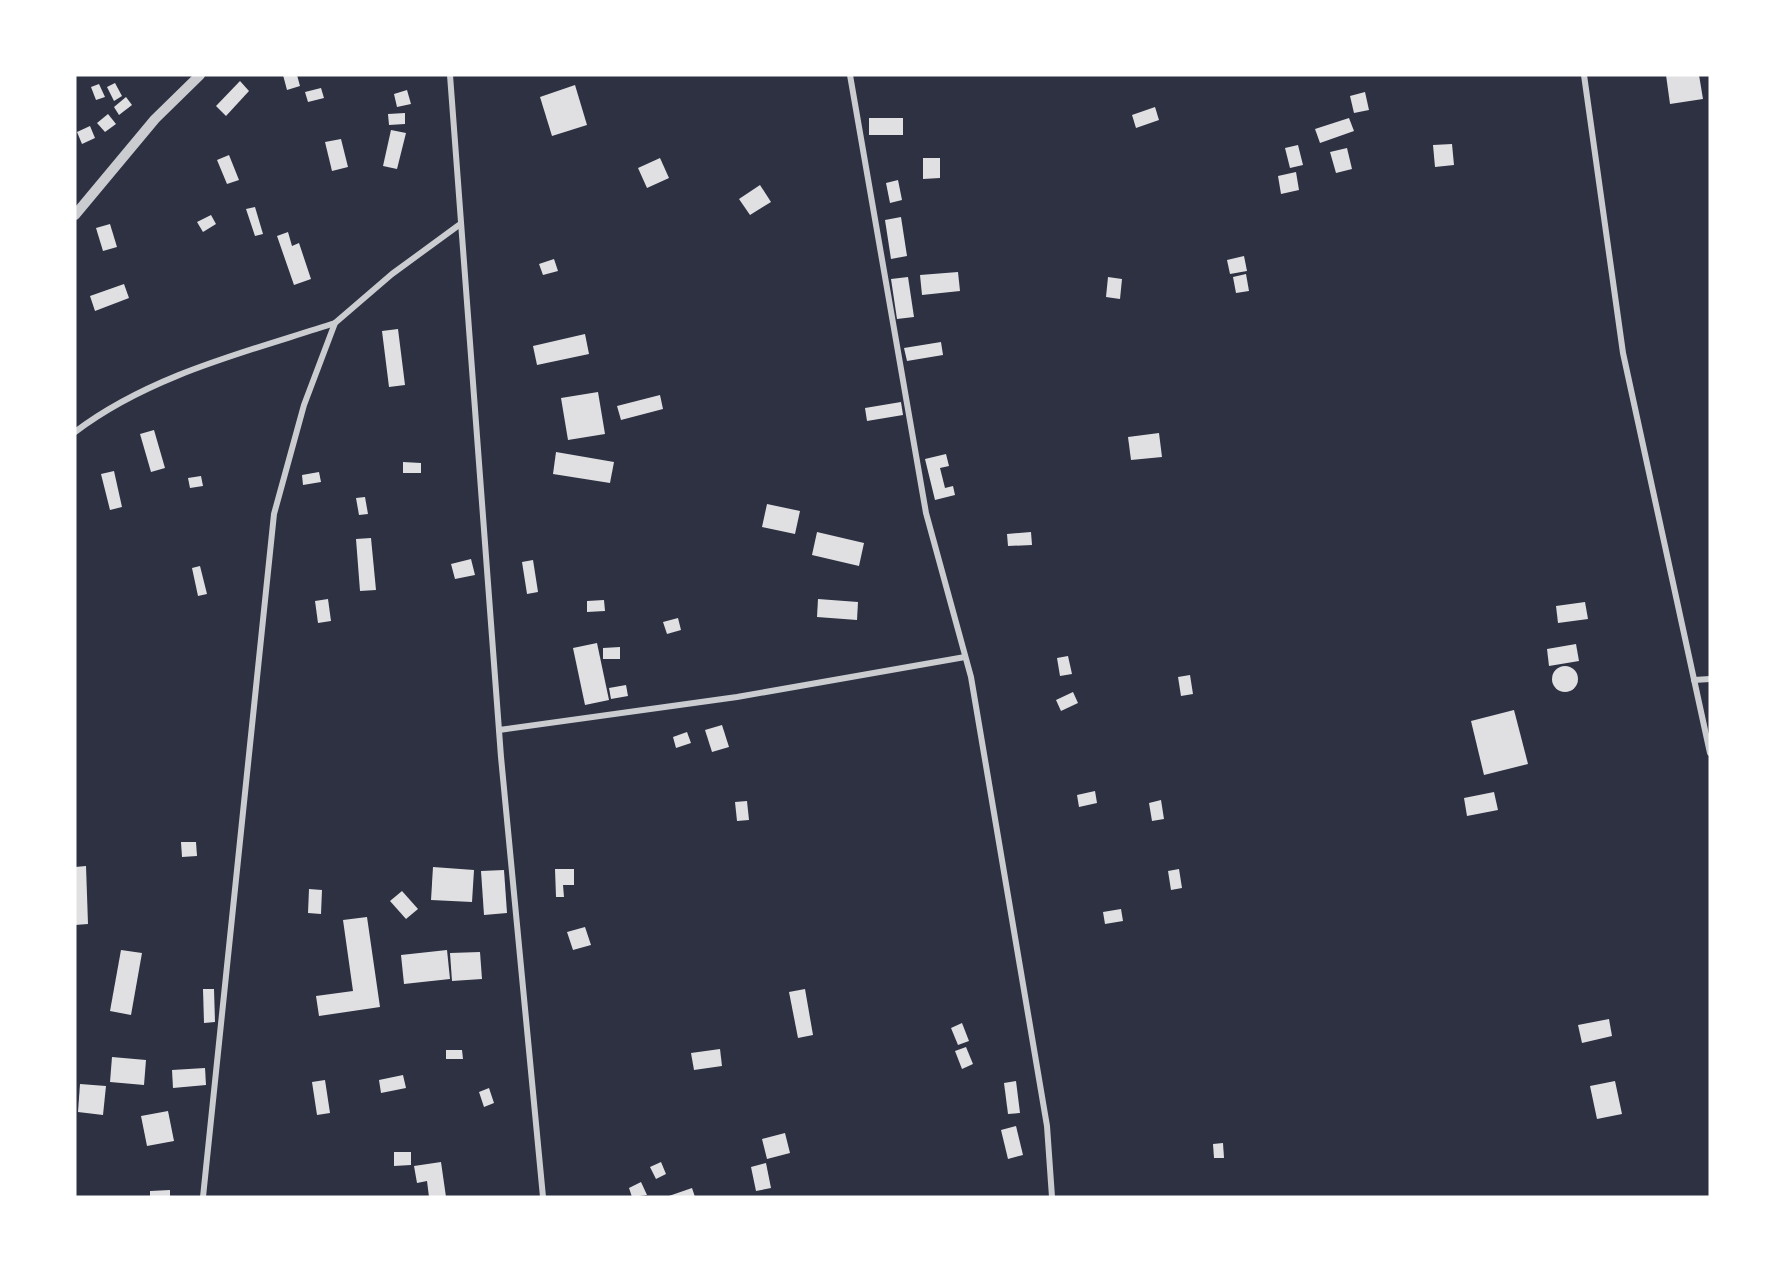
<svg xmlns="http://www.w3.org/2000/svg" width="1785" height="1272" font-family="Roboto,sans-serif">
	<rect width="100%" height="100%" fill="#2d3142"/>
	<g fill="#e0e0e3">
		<path d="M283 75H297L300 86 287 90Z"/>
		<path d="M1666 75H1699L1703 99 1670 104Z"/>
		<path d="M240 81 249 91 226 116 216 106Z"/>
		<path d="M115 83 122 96 114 101 107 87Z"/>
		<path d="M99 84 105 97 96 100 91 87Z"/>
		<path d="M575 85 587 125 552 136 540 97Z"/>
		<path d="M321 88 324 98 308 102 305 92Z"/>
		<path d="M407 90 411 104 397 107 394 94Z"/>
		<path d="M1365 92 1369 110 1354 113 1350 96Z"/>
		<path d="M126 97 132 105 119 115 114 107Z"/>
		<path d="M1155 107 1159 120 1136 128 1132 115Z"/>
		<path d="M405 113V124L389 125 388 114Z"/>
		<path d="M108 114 116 124 105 132 97 123Z"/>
		<rect x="869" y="118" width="34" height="17"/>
		<path d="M1349 118 1354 131 1320 143 1315 129Z"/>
		<path d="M90 126 95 138 82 144 77 132Z"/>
		<path d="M391 130 406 133 397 169 383 166Z"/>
		<path d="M341 139 348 167 332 171 325 142Z"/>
		<path d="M1452 144 1454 165 1435 167 1433 145Z"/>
		<path d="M1298 145 1303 165 1290 168 1285 148Z"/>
		<path d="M1347 148 1352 169 1336 173 1330 152Z"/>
		<path d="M229 155 239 180 227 184 217 160Z"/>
		<path d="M660 158 669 178 647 188 638 168Z"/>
		<path d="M923 158H940V178L923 179Z"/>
		<path d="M1296 172 1299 190 1281 194 1278 176Z"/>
		<path d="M898 180 902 200 890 203 886 183Z"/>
		<path d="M760 185 771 202 750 215 739 199Z"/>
		<path d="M255 207 263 234 255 236 246 209Z"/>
		<path d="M211 215 216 224 203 232 197 222Z"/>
		<path d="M901 217 907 256 891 259 885 220Z"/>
		<path d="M110 224 117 247 103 251 96 228Z"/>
		<path d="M288 232 292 246 299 243 311 279 294 285 277 236Z"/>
		<path d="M1244 256 1247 271 1230 274 1227 260Z"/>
		<path d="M554 259 558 271 543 275 539 264Z"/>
		<path d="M958 272 960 291 922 295 920 275Z"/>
		<path d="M1246 274 1249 291 1236 293 1233 277Z"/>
		<path d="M908 277 914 317 897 319 891 279Z"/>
		<path d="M1108 277 1122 279 1120 299 1106 297Z"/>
		<path d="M124 284 129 298 95 311 90 296Z"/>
		<path d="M398 329 405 385 389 387 382 331Z"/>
		<path d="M585 334 589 354 537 365 533 346Z"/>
		<path d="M941 342 943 355 907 361 904 348Z"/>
		<path d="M598 392 605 434 568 440 561 398Z"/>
		<path d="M660 395 663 409 621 420 617 406Z"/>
		<path d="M901 402 903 415 867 421 865 408Z"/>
		<path d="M154 430 165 468 151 472 140 434Z"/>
		<path d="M1159 433 1162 457 1131 460 1128 437Z"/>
		<path d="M556 452 614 462 610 483 553 474Z"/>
		<path d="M946 454 949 466 940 468 945 488 953 486 955 495 935 500 925 459Z"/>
		<path d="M403 462 421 463V473H403Z"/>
		<path d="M114 471 122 507 110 510 101 474Z"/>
		<path d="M319 472 321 482 303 485 302 475Z"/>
		<path d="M201 476 203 486 190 488 188 478Z"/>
		<path d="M365 497 368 514 359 515 356 498Z"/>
		<path d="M767 504 800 511 795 534 762 527Z"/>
		<path d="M817 532 864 543 859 566 812 555Z"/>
		<path d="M1031 532 1032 545 1008 546 1007 534Z"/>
		<path d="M371 538 376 590 360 591 356 539Z"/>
		<path d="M471 559 475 575 455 579 451 564Z"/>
		<path d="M533 560 538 592 527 594 522 562Z"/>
		<path d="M200 566 207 594 198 596 192 568Z"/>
		<path d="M328 599 331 621 318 623 315 601Z"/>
		<path d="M818 599 858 602 857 620 817 617Z"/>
		<path d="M604 600 605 611 587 612V601Z"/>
		<path d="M1585 602 1588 619 1558 623 1556 606Z"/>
		<path d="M678 618 681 630 667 634 663 622Z"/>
		<path d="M597 643 609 700 585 705 573 648Z"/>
		<path d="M1576 644 1579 661 1549 666 1547 649Z"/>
		<path d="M620 647V659H603V648Z"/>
		<path d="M1068 656 1072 674 1060 676 1057 658Z"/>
		<circle cx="1565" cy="679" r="13"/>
		<path d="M1190 675 1193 694 1181 696 1178 677Z"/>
		<path d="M626 685 628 696 611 699 609 688Z"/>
		<path d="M1073 692 1078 703 1061 711 1056 700Z"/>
		<path d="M1514 710 1528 764 1484 775 1471 721Z"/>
		<path d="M722 725 729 747 712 752 705 730Z"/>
		<path d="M687 732 691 743 676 748 673 737Z"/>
		<path d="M1095 791 1097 803 1079 807 1077 795Z"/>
		<path d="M1494 792 1498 810 1467 816 1464 798Z"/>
		<path d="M1161 800 1164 819 1152 821 1149 803Z"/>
		<path d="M747 801 749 820 737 821 735 802Z"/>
		<path d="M181 842H196L197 856 182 857Z"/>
		<path d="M86 866 88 924 75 925V867Z"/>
		<path d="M433 867 474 870 472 902 431 900Z"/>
		<path d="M555 869H574V885H563L564 897H556Z"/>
		<path d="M1179 869 1182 888 1171 890 1168 871Z"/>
		<path d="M504 870 507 913 484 915 481 871Z"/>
		<path d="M309 889 322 890 321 914 308 913Z"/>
		<path d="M402 891 418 909 406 919 390 901Z"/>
		<path d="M1121 909 1123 921 1105 924 1103 912Z"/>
		<path d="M367 917 380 1007 319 1016 316 996 353 991 343 920Z"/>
		<path d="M585 927 591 945 573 950 567 932Z"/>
		<path d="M121 950 142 953 131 1015 110 1011Z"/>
		<path d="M447 950 450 979 404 984 401 955Z"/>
		<path d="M480 952 482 979 452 981 450 953Z"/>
		<path d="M203 989H214L215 1022 204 1023Z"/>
		<path d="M805 989 813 1035 798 1038 789 992Z"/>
		<path d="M1609 1019 1612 1036 1582 1043 1578 1025Z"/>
		<path d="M962 1023 969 1041 958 1045 951 1028Z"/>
		<path d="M966 1047 973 1064 962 1069 955 1051Z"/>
		<path d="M720 1049 722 1066 694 1070 691 1053Z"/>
		<path d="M446 1050H462L463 1059H446Z"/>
		<path d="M112 1057 146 1060 144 1085 110 1082Z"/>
		<path d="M205 1068 206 1085 173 1088 172 1070Z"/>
		<path d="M403 1075 406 1088 381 1093 379 1080Z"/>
		<path d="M325 1080 330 1113 317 1115 312 1082Z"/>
		<path d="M1016 1081 1020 1113 1008 1114 1004 1083Z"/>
		<path d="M1615 1081 1622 1114 1597 1119 1590 1086Z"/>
		<path d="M80 1084 106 1086 103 1115 78 1112Z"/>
		<path d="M489 1088 494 1103 484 1107 479 1092Z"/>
		<path d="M168 1111 174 1141 147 1146 141 1116Z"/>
		<path d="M1016 1126 1023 1155 1008 1159 1001 1130Z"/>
		<path d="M785 1133 790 1153 767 1159 762 1139Z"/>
		<path d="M1223 1143 1224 1158H1214L1213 1144Z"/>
		<path d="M394 1152H411V1165L394 1166Z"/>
		<path d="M441 1162 446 1197H429L427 1181 417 1183 414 1166Z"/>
		<path d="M661 1162 666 1174 656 1179 650 1167Z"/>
		<path d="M766 1163 771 1188 756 1191 751 1167Z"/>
		<path d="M641 1182 647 1195 632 1197 629 1188Z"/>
		<path d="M692 1188 695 1197H666Z"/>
		<path d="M170 1190V1197H150V1191Z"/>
	</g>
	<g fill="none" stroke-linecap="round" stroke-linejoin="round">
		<g stroke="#caccd0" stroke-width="6">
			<path d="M450 75 501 757 543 1197"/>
			<path d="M850 75 926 513 971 677 1047 1126 1052 1197"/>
			<path d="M1584 75 1623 353 1710 753"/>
			<path d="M75 432C150 375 246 352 335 323"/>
			<path d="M1694 680 1710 679"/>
			<path d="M499 730 737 697 965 657"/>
			<path d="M203 1197 274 514 304 405 335 323 392 274 459 225"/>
		</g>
		<path stroke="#caccd0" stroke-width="10" d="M75 215 155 119 200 75"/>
	</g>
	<rect width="1785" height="1272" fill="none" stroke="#ffffff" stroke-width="153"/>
</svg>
